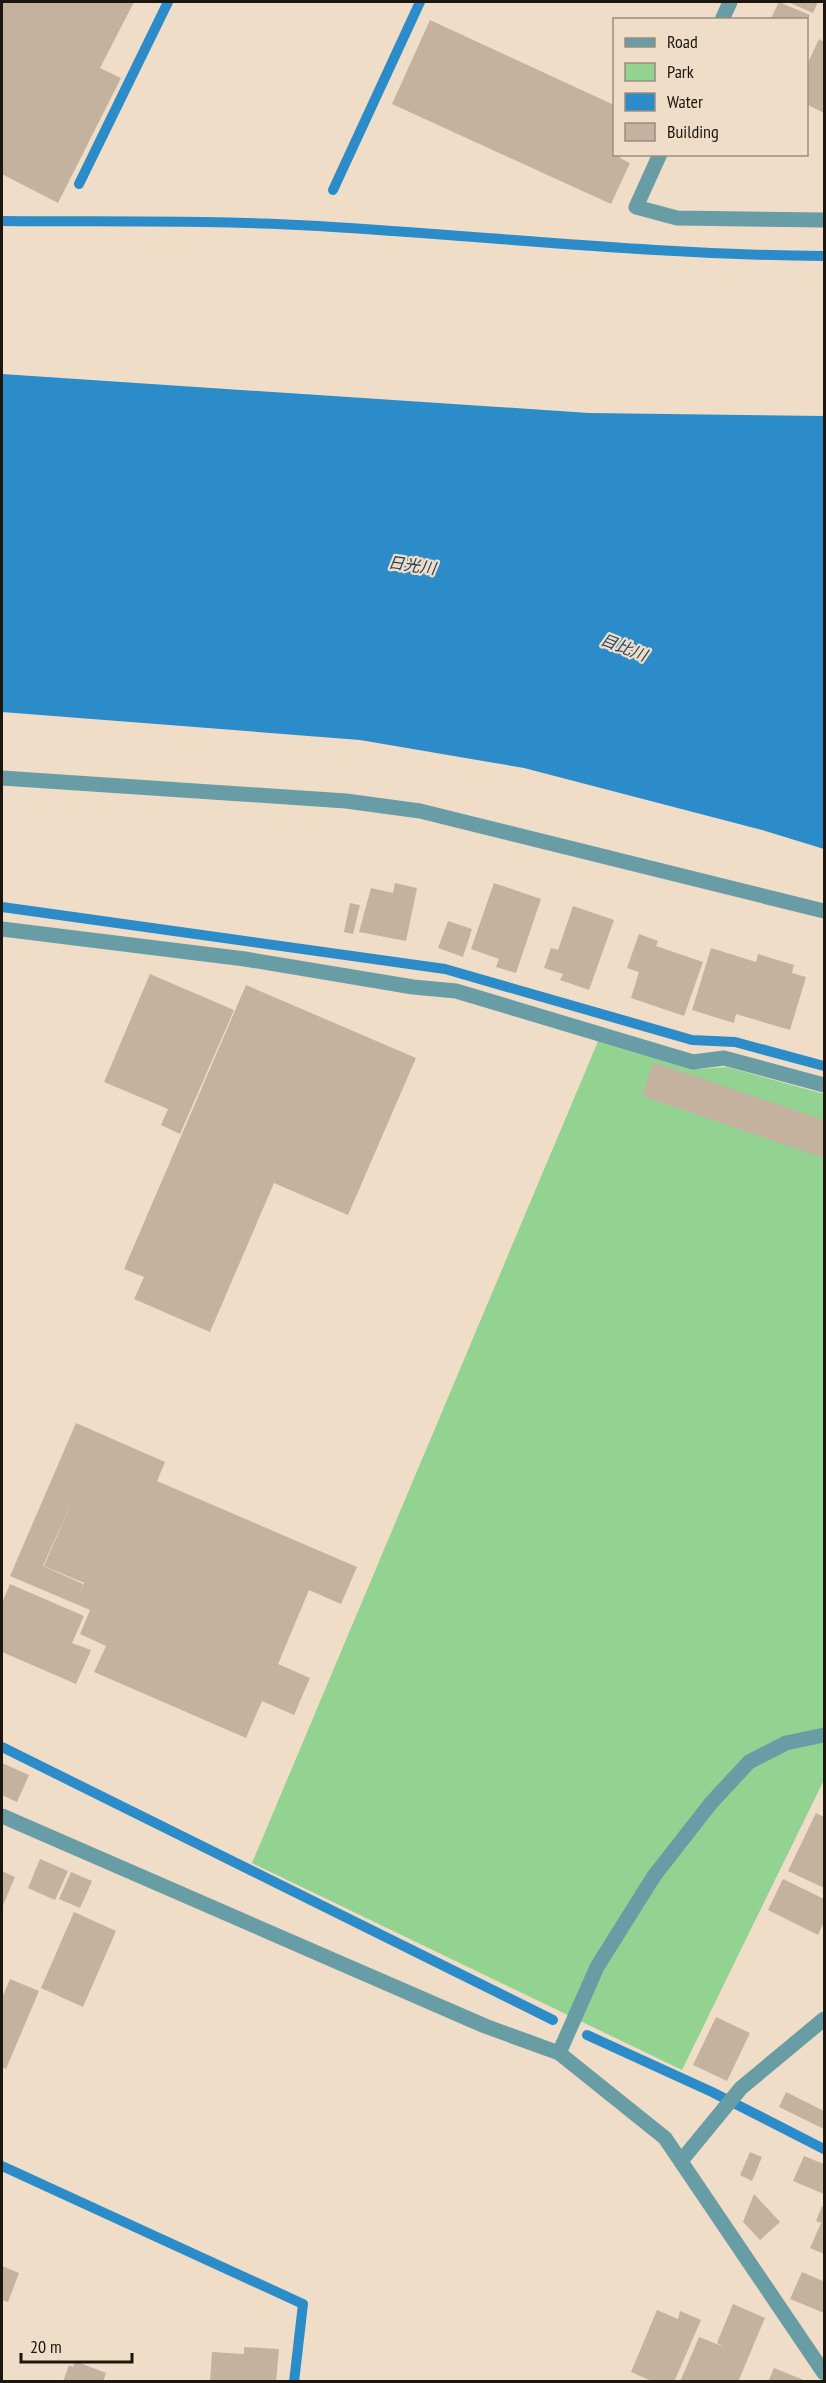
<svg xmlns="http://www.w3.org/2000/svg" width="826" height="2383" font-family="'PT Sans Narrow','Noto Sans JP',sans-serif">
	<rect width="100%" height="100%" fill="#f0ddc8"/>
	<path fill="#93d391" d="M599 1039 698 1069 727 1067 824 1094V1780L682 2070 252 1863Z"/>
	<path fill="#2b8cc9" d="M2 374 589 413 824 416V849L762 830 524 768 360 740 2 712Z"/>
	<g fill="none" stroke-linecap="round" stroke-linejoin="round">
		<g stroke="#2b8cc9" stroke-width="10">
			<path d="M79 184 168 2"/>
			<path d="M333 190 420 2"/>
			<path d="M2 221C107 222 213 220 318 226 487 236 655 255 824 256"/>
			<path d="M2 907 445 969 692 1040 735 1042 824 1066"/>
			<path d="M2 1747 553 2020"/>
			<path d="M587 2035 712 2092 824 2149"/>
			<path d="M2 2166 303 2304 294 2382"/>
		</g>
	</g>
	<g fill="#c4b29f" fill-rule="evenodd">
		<path d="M2 2H134L100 68 121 78 58 203 2 174Z"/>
		<path d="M779 2 810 15 806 23V20H770Z"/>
		<path d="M788 2H818L813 13Z"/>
		<path d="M430 20 614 105V154H622L620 158 630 163 611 204 392 104Z"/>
		<path d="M819 39 824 42V113L806 104V67Z"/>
		<path d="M395 883 417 888 406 941 359 932 371 888 393 893Z"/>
		<path d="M494 883 541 899 516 973 496 967 499 959 471 949Z"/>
		<path d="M350 903 360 905 353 934 344 932Z"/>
		<path d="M573 906 614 920 589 990 560 980 563 974 544 968 551 948 558 950Z"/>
		<path d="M448 921 472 929 463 957 438 948Z"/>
		<path d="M639 934 658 941 656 946 703 962 684 1016 631 998 639 972 627 968Z"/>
		<path d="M711 948 756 962 758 954 794 965 792 973 806 977 790 1030 736 1014 734 1023 692 1010Z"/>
		<path d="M150 974 234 1010 180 1134 161 1125 168 1109 104 1082Z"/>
		<path d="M246 985 416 1058 348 1215 274 1183 210 1332 134 1299 144 1277 124 1269Z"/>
		<path d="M653 1062 824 1120V1158L642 1096Z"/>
		<path d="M76 1423 165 1462 157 1481 357 1567 341 1604 309 1590 278 1664 310 1678 294 1715 262 1701 246 1738 94 1672 106 1646 80 1634 90 1610 10 1576ZM74 1497 44 1566 84 1583 80 1593 83 1584 43 1566Z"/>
		<path d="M10 1584 84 1616 72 1643 91 1650 76 1684 2 1652V1603Z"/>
		<path d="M2 1763 29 1775 17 1802 2 1795Z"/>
		<path d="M816 1813 824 1817V1888L788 1871Z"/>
		<path d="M40 1859 68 1871 55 1900 28 1888Z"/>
		<path d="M2 1871 15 1877 2 1908Z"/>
		<path d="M71 1872 92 1881 80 1908 59 1899Z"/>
		<path d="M783 1879 824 1899V1922L818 1935 768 1910Z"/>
		<path d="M74 1912 116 1931 83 2007 41 1988Z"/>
		<path d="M10 1979 39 1991 6 2069 2 2067V1998Z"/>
		<path d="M716 2017 750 2033 727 2081 693 2065Z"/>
		<path d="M786 2092 824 2111V2129L779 2107Z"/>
		<path d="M750 2152 762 2157 752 2181 740 2175Z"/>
		<path d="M804 2156 824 2164V2194L793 2181Z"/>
		<path d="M754 2194 780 2222 760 2240 743 2222Z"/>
		<path d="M822 2206 824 2207V2254L810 2248 821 2223 816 2221Z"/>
		<path d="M2 2266 19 2273 8 2302 2 2300Z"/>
		<path d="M802 2272 823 2281 824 2277V2313L790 2299Z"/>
		<path d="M733 2304 765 2318 738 2382H680L699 2337 724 2347 717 2343Z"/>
		<path d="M657 2310 678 2319 680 2311 701 2320 674 2382H654L631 2372Z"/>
		<path d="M244 2347 279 2349 276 2382H210L212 2352 244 2354Z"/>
		<path d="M75 2361 106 2373 103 2382H63L69 2365 73 2367Z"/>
		<path d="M774 2368 806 2381V2382H768Z"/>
	</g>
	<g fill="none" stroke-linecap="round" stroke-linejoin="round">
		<g stroke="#699da6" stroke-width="15">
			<path d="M722 20 730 2"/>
			<path d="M660 154 636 207 677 218 824 220"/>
			<path d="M2 778 346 801 420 811 824 911"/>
			<path d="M2 929 245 959 413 987 456 991 693 1062 724 1058 824 1085"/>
			<path d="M2 1816 485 2026 559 2053 665 2138 824 2373"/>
			<path d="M559 2053 597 1967 654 1876 711 1803 749 1762 786 1743 824 1735"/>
			<path d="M681 2161 741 2088 824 2019"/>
		</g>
	</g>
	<g text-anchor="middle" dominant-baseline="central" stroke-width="4.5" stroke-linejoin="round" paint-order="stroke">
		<g font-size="16" font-style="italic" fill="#1d435e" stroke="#f0ddc8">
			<text transform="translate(412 565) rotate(8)">日光川</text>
			<text transform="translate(624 647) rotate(21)">目比川</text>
		</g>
	</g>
	<rect width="826" height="2383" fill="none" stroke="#1d160f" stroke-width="6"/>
	<rect x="613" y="18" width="195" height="138" fill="#f0ddc8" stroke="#9c8d7e" stroke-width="1.5"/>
	<rect x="625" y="38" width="30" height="9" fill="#699da6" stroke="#9c8d7e" stroke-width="1.5"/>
	<text x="667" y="48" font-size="18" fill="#1d160f">Road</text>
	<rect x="625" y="63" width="30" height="18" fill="#93d391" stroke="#9c8d7e" stroke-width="1.5"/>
	<text x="667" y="78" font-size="18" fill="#1d160f">Park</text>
	<rect x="625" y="93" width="30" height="18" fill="#2b8cc9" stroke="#9c8d7e" stroke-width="1.5"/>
	<text x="667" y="108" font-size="18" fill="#1d160f">Water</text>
	<rect x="625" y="123" width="30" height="18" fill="#c4b29f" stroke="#9c8d7e" stroke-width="1.5"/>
	<text x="667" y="138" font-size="18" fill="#1d160f">Building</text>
	<path d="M21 2353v9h111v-9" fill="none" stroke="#1d160f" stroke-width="3"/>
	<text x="30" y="2353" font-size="18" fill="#1d160f" stroke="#f0ddc8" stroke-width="4.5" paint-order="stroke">20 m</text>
</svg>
